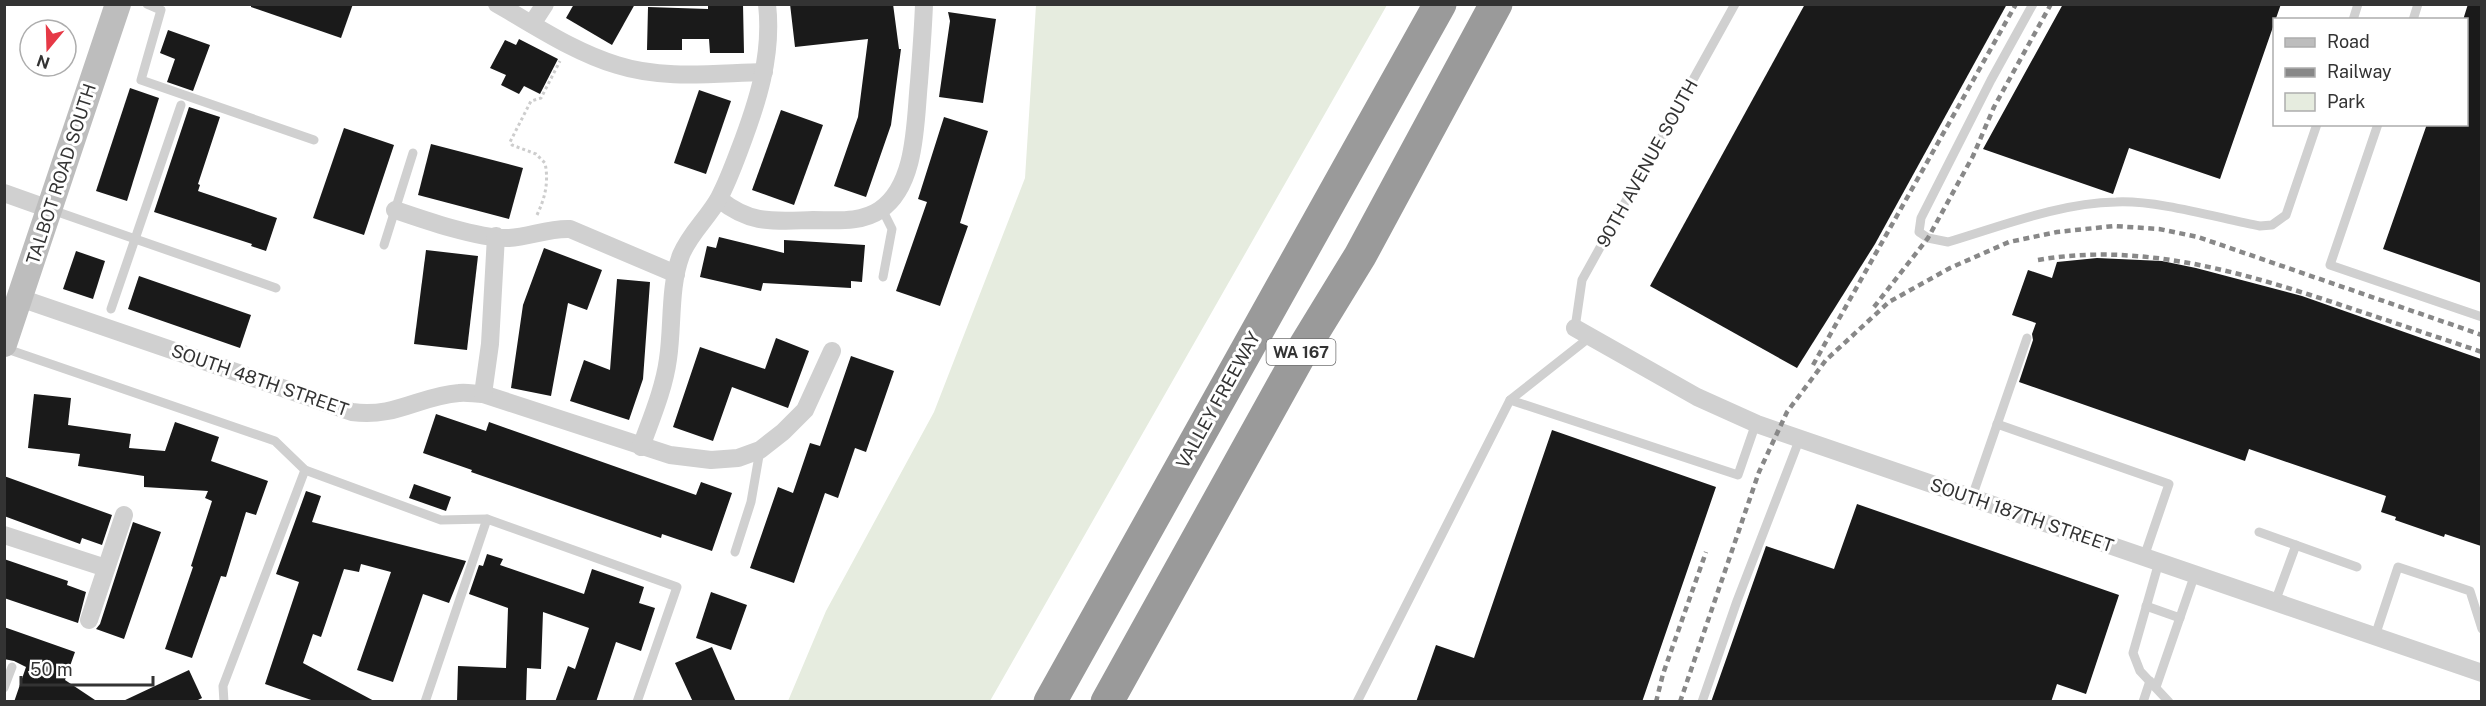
<svg xmlns="http://www.w3.org/2000/svg" width="2486" height="706" font-family="'Public Sans',sans-serif">
	<rect width="100%" height="100%" fill="#fff"/>
	<path fill="#e6ecdf" d="M1036 5H1387L990 701H788L826 611 934 412 1025 178Z"/>
	<g fill="#1a1a1a">
		<path d="M251 4H353L341 38 251 7Z"/>
		<path d="M574 4H635L612 45 566 18Z"/>
		<path d="M708 4H743L744 53H710L709 39H682V50H647L648 7 708 9Z"/>
		<path d="M790 4H893L899 49H901L891 125 866 197 834 186 858 117 868 39 795 47Z"/>
		<path d="M1805 4H2007L1875 244 1797 368 1650 286Z"/>
		<path d="M2063 4H2281L2220 179 2129 148 2113 194 1983 149Z"/>
		<path d="M2468 4H2481V283L2383 249 2427 124H2466V20H2463Z"/>
		<path d="M948 12 996 19 983 103 939 97 950 21Z"/>
		<path d="M168 30 210 45 193 91 167 82 175 59 160 53Z"/>
		<path d="M519 39 558 59 540 94 524 86 519 94 501 85 506 75 490 68 505 40 516 45Z"/>
		<path d="M130 88 159 98 127 201 96 191Z"/>
		<path d="M699 90 731 101 706 174 674 163Z"/>
		<path d="M189 107 220 117 198 184 200 185 198 191 277 218 266 251 251 246 252 244 154 212Z"/>
		<path d="M781 110 823 125 794 205 752 190Z"/>
		<path d="M944 117 988 131 960 223 968 226 940 306 896 291 927 202 918 199Z"/>
		<path d="M344 128 394 145 364 235 313 218Z"/>
		<path d="M431 144 523 168 509 219 418 195Z"/>
		<path d="M719 237 784 253V240L865 245 862 282 851 281V288L763 283 761 291 700 277 707 246 716 248Z"/>
		<path d="M544 248 602 270 587 310 568 303 551 396 511 388 523 305Z"/>
		<path d="M426 250 478 256 467 350 414 344Z"/>
		<path d="M76 251 105 261 93 299 63 289Z"/>
		<path d="M2097 258 2162 261 2196 268 2302 296 2481 359V546L2445 534 2444 537 2395 520 2396 517 2381 512 2386 496 2249 449 2245 461 2019 382 2033 340 2032 334 2036 323 2012 315 2028 270 2052 278 2057 262Z"/>
		<path d="M139 276 251 315 240 348 128 309Z"/>
		<path d="M617 279 650 282 643 379 629 420 570 401 584 360 610 370Z"/>
		<path d="M776 338 809 351 788 408 732 387 713 441 673 427 700 347 765 369Z"/>
		<path d="M851 356 894 371 866 452 855 448 838 498 825 493 794 583 750 568 778 487 793 493 810 443 820 446Z"/>
		<path d="M34 394 71 398 68 425 131 434 129 448 165 451 175 422 219 437 211 461 268 481 256 515 246 512 226 577 221 576 192 658 165 649 193 567 191 566 212 501 205 498 208 491 144 487V476L78 466 80 454 28 448Z"/>
		<path d="M436 414 486 431 489 422 696 495 701 482 732 493 712 551 662 534 661 538 471 472 472 470 423 453Z"/>
		<path d="M1552 430 1716 487 1642 702H1416L1436 645 1474 658Z"/>
		<path d="M4 476 112 515 102 545 82 538 80 544 4 516Z"/>
		<path d="M414 484 451 497 446 511 409 498Z"/>
		<path d="M306 491 321 496 312 522 466 561 449 603 423 594 393 682 357 670 391 572 361 564 359 572 344 569 321 637 313 634 303 663 376 702H317L265 684 299 582 276 574Z"/>
		<path d="M1857 504 2119 595 2086 694 2057 684 2051 702H1711L1766 546 1834 569Z"/>
		<path d="M133 522 161 532 124 639 96 629 100 624Z"/>
		<path d="M487 554 503 559 500 565 584 594 592 569 644 587 639 603 655 608 641 651 616 642 596 702H555L568 666 575 669 589 628 543 612 541 669 527 668 526 702H457L458 666 506 668 508 608 469 594 479 565 483 566Z"/>
		<path d="M4 559 68 581 67 585 86 592 78 623 4 598Z"/>
		<path d="M711 592 747 605 731 650 696 638Z"/>
		<path d="M4 627 75 652 65 680 98 702H14L26 667 14 661 4 659Z"/>
		<path d="M712 647 736 702H693L675 663Z"/>
		<path d="M189 670 202 698 194 702H121Z"/>
	</g>
	<g fill="none" stroke-linecap="round" stroke-linejoin="round">
		<path stroke="#cdcdcd" stroke-width="3" stroke-dasharray="3 3" stroke-linecap="butt" d="M537 215C545 198 549 182 545 163L536 154 512 145 510 142 531 101 541 98 560 61"/>
		<g stroke="#d0d0d0" stroke-width="9">
			<path d="M147 4 161 10 141 80 314 140"/>
			<path d="M2033 4 1991 80 1921 218 1919 232 1928 238 1948 242C2002 226 2059 203 2116 202 2158 200 2218 218 2260 226L2272 225 2286 215 2317 124"/>
			<path d="M2353 20 2358 4"/>
			<path d="M2413 20 2418 4"/>
			<path d="M2378 124 2330 265 2482 317"/>
			<path d="M882 209 892 229 883 277"/>
			<path d="M52 210 276 288"/>
			<path d="M384 245 413 153"/>
			<path d="M111 309 181 105"/>
			<path d="M1575 328 1582 280 1735 4"/>
			<path d="M4 348 275 441 305 470 441 520 487 519 677 587 637 702"/>
			<path d="M1510 400 1590 337"/>
			<path d="M1997 424 2169 484 2144 557"/>
			<path d="M1972 497 2027 338"/>
			<path d="M2259 532 2357 567"/>
			<path d="M735 552 751 502 760 450"/>
			<path d="M2159 562 2133 653 2140 671 2169 702"/>
			<path d="M2275 602 2296 545"/>
			<path d="M2146 606 2180 618"/>
			<path d="M2375 636 2398 567 2470 591 2482 629"/>
			<path d="M2156 687 2195 574"/>
			<path d="M4 688 12 667"/>
			<path d="M224 702 223 686 305 470"/>
			<path d="M425 702 487 519"/>
			<path d="M1357 702 1510 400 1738 475 1756 423"/>
			<path d="M1702 702 1737 601 1800 438"/>
			<path d="M2143 702 2150 681"/>
		</g>
		<g stroke="#d0d0d0" stroke-width="18">
			<path d="M497 4C536 26 574 52 617 65 664 80 715 73 764 72"/>
			<path d="M532 24 545 4"/>
			<path d="M4 193 49 209"/>
			<path d="M719 199C751 225 774 221 813 220 836 220 861 223 880 210 917 185 915 121 919 82 921 56 923 31 924 4"/>
			<path d="M395 210C424 220 479 239 509 238 530 237 548 228 570 229L676 274"/>
			<path d="M20 298 352 412C396 418 419 396 459 393 467 392 475 394 483 394L670 455 711 460 738 458 760 450 783 432 805 410 832 351"/>
			<path d="M1575 328 1697 397 1757 424 2482 673"/>
			<path d="M483 394 490 344 496 236"/>
			<path d="M641 447C651 419 664 389 668 359 673 326 669 287 681 255 690 233 708 218 719 198 727 183 733 167 739 151 757 104 773 56 767 4"/>
			<path d="M4 535 106 568"/>
			<path d="M89 620 124 515"/>
		</g>
		<path stroke="#bdbdbd" stroke-width="26" d="M4 344 118 4"/>
		<g stroke="#9a9a9a" stroke-width="33">
			<path d="M1050 702 1440 4"/>
			<path d="M1107 702 1303 349 1360 256 1496 4"/>
		</g>
		<g stroke="#888" stroke-width="4.5" stroke-dasharray="6 4.5" stroke-linecap="butt">
			<path d="M2038 260C2141 242 2241 272 2338 304 2386 320 2434 336 2482 352"/>
			<path d="M1874 307 1928 238 1973 156 1994 107 2051 4"/>
			<path d="M1813 365 2016 4"/>
			<path d="M1656 702 1663 674 1706 552"/>
			<path d="M1680 702 1759 472 1787 412 1826 360 1889 302 1950 268 2009 242 2057 232 2114 226 2159 229 2198 237 2482 335"/>
		</g>
	</g>
	<g text-anchor="middle" dominant-baseline="central" stroke-width="6" stroke-linejoin="round" paint-order="stroke">
		<rect fill="#fff" stroke="#707070" stroke-width="1.5" x="1266.5" y="339" width="69" height="26" rx="4.5"/>
		<g font-size="16" font-weight="bold" fill="#333">
			<text x="1301" y="352">WA 167</text>
		</g>
		<g font-size="18" fill="#333" stroke="#fff">
			<text transform="translate(1647 163) rotate(-61)">90TH AVENUE SOUTH</text>
			<text transform="translate(61 174) rotate(-72)">TALBOT ROAD SOUTH</text>
			<text transform="translate(260 380) rotate(19)">SOUTH 48TH STREET</text>
			<text transform="translate(1218 400) rotate(-61)">VALLEY FREEWAY</text>
			<text transform="translate(2022 515) rotate(19)">SOUTH 187TH STREET</text>
		</g>
	</g>
	<rect width="2486" height="706" fill="none" stroke="#333333" stroke-width="12"/>
	<rect x="2273" y="18" width="195" height="108" fill="#ffffff" stroke="#adadad" stroke-width="1.5"/>
	<rect x="2285" y="38" width="30" height="9" fill="#bdbdbd" stroke="#adadad" stroke-width="1.5"/>
	<text x="2327" y="48" font-size="18" fill="#333333">Road</text>
	<rect x="2285" y="68" width="30" height="9" fill="#888888" stroke="#adadad" stroke-width="1.5"/>
	<text x="2327" y="78" font-size="18" fill="#333333">Railway</text>
	<rect x="2285" y="93" width="30" height="18" fill="#e6ecdf" stroke="#adadad" stroke-width="1.5"/>
	<text x="2327" y="108" font-size="18" fill="#333333">Park</text>
	<g transform="translate(48 48) rotate(199)"><circle r="28" fill="#ffffff" stroke="#adadad" stroke-width="1.5"/>
	<path d="M0-4.5L10 22L0 15L-10 22Z" fill="#e63946"/>
	<text y="-9" font-size="16" font-weight="bold" text-anchor="middle" fill="#333333">N</text>
	</g>
	<path d="M21 676v9h132v-9" fill="none" stroke="#333333" stroke-width="3"/>
	<text x="30" y="676" font-size="18" fill="#333333" stroke="#ffffff" stroke-width="4.5" paint-order="stroke">50 m</text>
</svg>
